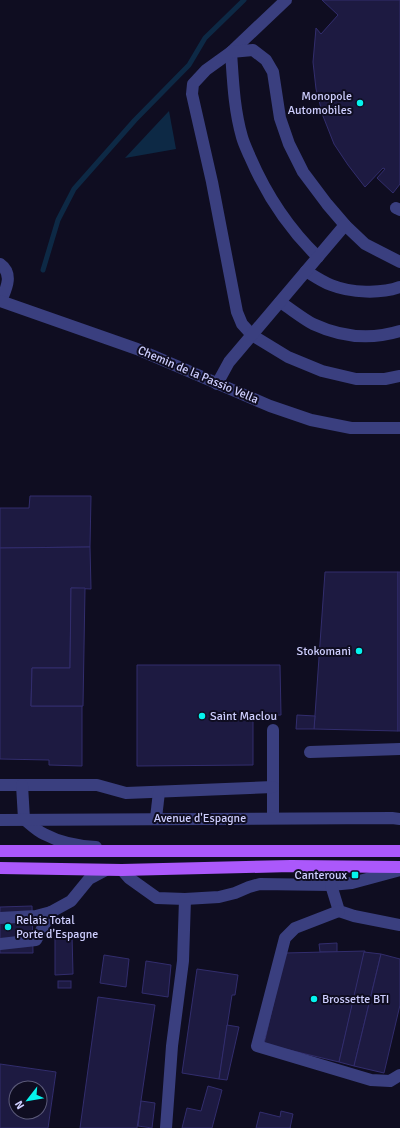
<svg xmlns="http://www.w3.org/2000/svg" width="400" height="1128" font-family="Signika,sans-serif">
	<rect width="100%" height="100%" fill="#0f0d21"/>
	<path fill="#0d2945" d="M169 111 176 149 125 158Z"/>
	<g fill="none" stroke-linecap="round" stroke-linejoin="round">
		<path stroke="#0d2945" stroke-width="5" d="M43 270 58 220 74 189 135 120 189 65 205 38 244 0"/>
	</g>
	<g fill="#1d1a41" stroke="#322d6d" fill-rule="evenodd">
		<path d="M322 0H400V184L393 193 377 178 385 169 383 168 365 187 348 165 334 144 323 116 316 89 313 62 316 28 321 34 338 15Z"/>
		<path d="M30 496H91L90 547 0 548V508H29Z"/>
		<path d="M90 547 91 589 71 588 70 668H32L31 706H82V766L49 765V760L0 759V548Z"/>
		<path d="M325 572H398V731L314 729Z"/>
		<rect x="398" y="572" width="2" height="159"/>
		<path d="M71 588H85L83 706H31L32 668H70Z"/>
		<path d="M137 665H280L281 715 253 716V765L137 766Z"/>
		<path d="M297 715 315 716 314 729H296Z"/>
		<path d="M32 906 33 953H0V907Z"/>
		<path d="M55 935H72L73 974 55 975Z"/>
		<path d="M337 943V952H320L319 944Z"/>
		<path d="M365 951 339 1062 264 1044 285 953Z"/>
		<path d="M364 952 381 954 354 1066 339 1062Z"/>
		<path d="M381 954 400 959V1005L384 1073 354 1066Z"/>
		<path d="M104 955 129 959 126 987 100 983Z"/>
		<path d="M146 961 171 965 168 997 142 993Z"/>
		<path d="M197 969 238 975 235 995H232L219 1079 182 1073Z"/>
		<rect x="58" y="981" width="13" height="7"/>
		<path d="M98 997 155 1005 137 1128H80Z"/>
		<path d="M227 1025 239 1027 227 1080 219 1079Z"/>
		<path d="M0 1064 56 1072 48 1128H0ZM16 1088H40V1112H16Z"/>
		<path d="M208 1086 222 1090 212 1128H182L187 1108 201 1111Z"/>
		<path d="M141 1101 155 1103 152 1128 138 1126Z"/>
		<path d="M281 1111 293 1114 290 1128H291H256L260 1112 280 1117Z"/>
	</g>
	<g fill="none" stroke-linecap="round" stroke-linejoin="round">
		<g stroke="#3a3f7f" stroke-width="12">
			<path d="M286 0 231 52C233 81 234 109 242 137 244 144 247 150 250 157 266 194 289 229 318 257"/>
			<path d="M396 208 400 210"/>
			<path d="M345 225 327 204 303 172 289 144 280 118 273 72 266 60 253 50 231 52 206 70 193 84 192 94 212 182 237 312 242 324 252 335 288 357 322 371 356 379H385L400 376"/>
			<path d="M0 264C14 274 6 289 1 301"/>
			<path d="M306 271C314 276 323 282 331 285 351 293 381 294 400 287"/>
			<path d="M0 301 137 349 270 406 311 420 351 428H400"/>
			<path d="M280 302C291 309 302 318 313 324 341 337 371 340 400 331"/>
			<path d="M217 384 229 362 345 225 365 244 400 262"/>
			<path d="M273 730V818"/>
			<path d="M310 752 400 749"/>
			<path d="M0 785H97L126 793 273 787"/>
			<path d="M22 785 24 819C30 824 37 831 44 834 59 842 78 846 96 847"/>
			<path d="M156 818 159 792"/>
			<path d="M0 820 392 818 400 819"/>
			<path d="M122 870 129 878 157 898 185 899 219 897 235 893 249 887 260 884 331 885 352 883 400 870"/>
			<path d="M331 885 339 911 354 916 400 925"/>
			<path d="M339 911 295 928 285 938 257 1046 371 1080 390 1081 400 1075"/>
			<path d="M0 918 36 916 51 912"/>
			<path d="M0 944 36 940 51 912 71 901 89 879 106 870"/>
			<path d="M166 1128 172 1046 183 961 185 899"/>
		</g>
		<g stroke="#ab58fb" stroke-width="12">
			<path d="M0 851H400"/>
			<path d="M0 868 122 870 291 866 400 867"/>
		</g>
	</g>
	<g fill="#05f3ee" stroke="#0f0d21" stroke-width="1.5">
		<circle cx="360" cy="103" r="4"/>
		<circle cx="359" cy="651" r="4"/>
		<circle cx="202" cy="716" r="4"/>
		<rect x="351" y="871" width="8" height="8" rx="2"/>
		<circle cx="8" cy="927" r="4"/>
		<circle cx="314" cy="999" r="4"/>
	</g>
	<g text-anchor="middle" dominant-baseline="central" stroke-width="4" stroke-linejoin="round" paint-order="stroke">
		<g font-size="12" fill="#cecefe" stroke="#0f0d21" text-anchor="end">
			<text x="352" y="96">Monopole<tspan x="352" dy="14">Automobiles</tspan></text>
			<text x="351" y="651">Stokomani</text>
			<text x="210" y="716" text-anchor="start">Saint Maclou</text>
			<text x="347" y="875">Canteroux</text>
			<text x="16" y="920" text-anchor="start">Relais Total<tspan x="16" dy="14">Porte d'Espagne</tspan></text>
			<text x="322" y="999" text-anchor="start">Brossette BTI</text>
		</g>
		<g font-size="12" fill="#cecefe" stroke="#0f0d21">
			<text transform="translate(198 375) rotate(23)">Chemin de la Passio Vella</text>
			<text x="200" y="818">Avenue d'Espagne</text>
		</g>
	</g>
	<g transform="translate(28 1100) rotate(239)"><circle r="19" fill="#0f0d21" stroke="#5b5a79"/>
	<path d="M0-3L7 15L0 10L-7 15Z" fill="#05f3ee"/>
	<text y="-6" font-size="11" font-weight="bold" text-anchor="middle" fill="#cecefe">N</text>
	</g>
</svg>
